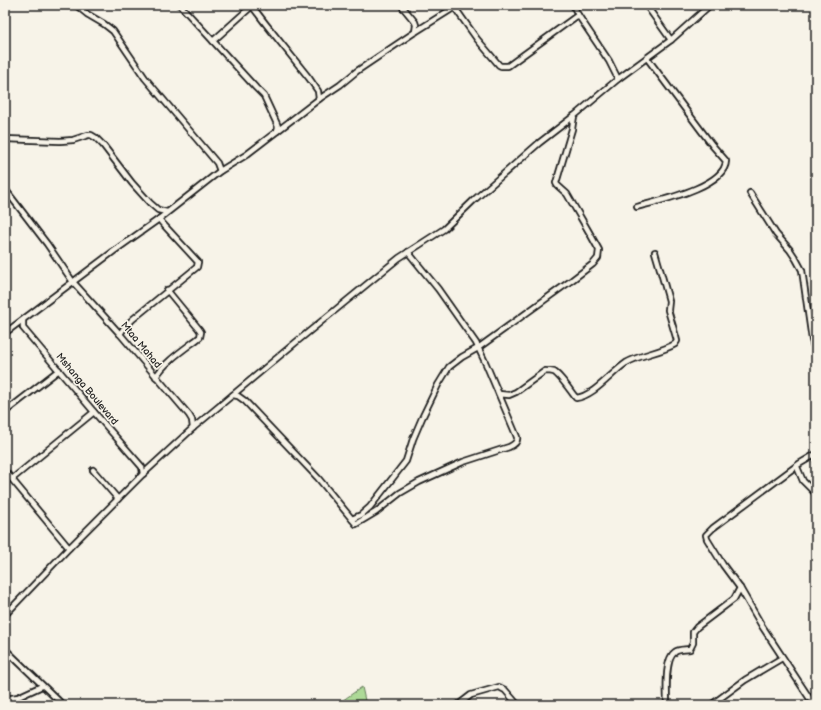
<svg xmlns="http://www.w3.org/2000/svg" width="821" height="710" font-family="'Balsamiq Sans',sans-serif">
	<rect width="100%" height="100%" fill="#f7f3e8"/>
	<filter id="ink" filterUnits="userSpaceOnUse"><feTurbulence type="fractalNoise" baseFrequency=".025" numOctaves="2"/><feDisplacementMap in="SourceGraphic" scale="8" xChannelSelector="R" yChannelSelector="G"/><feConvolveMatrix kernelMatrix="1 2 1 2 8 2 1 2 1" color-interpolation-filters="sRGB"/></filter>
	<g filter="url(#ink)">
		<path fill="#add997" stroke="#647a5a" d="M362 687 366 705H336Z"/>
		<g fill="none" stroke-linecap="round" stroke-linejoin="round">
			<g stroke="#1c1c1c" stroke-width="8">
				<g id="street">
					<path d="M76 5 87 14 104 24 113 31 145 78 217 163 220 171"/>
					<path d="M180 5 256 88 264 96 277 124 278 127 277 131"/>
					<path d="M401 5 415 22 416 25 415 32"/>
					<path d="M453 5 460 15 477 39 499 65 501 66H508L578 15"/>
					<path d="M573 5 578 15 609 61 618 79"/>
					<path d="M646 5 671 40"/>
					<path d="M252 6 265 23 309 78 318 91 319 99"/>
					<path d="M213 41 253 5"/>
					<path d="M5 139 60 141 73 140 88 135H91L96 138 103 145 132 183 150 203 158 210 167 212"/>
					<path d="M5 189 47 244 73 282 120 334 189 415 192 420 193 428"/>
					<path d="M750 193 776 234 790 250 796 259 802 270 812 340 816 354"/>
					<path d="M637 207C658 201 725 187 726 161L712 145 647 58"/>
					<path d="M23 320V328L94 412 142 467 143 474"/>
					<path d="M5 333 114 251 159 219 220 171 246 155 319 99 340 85 357 71 415 32 458 5"/>
					<path d="M120 334 124 328 133 319 197 267 198 262 163 224 159 219"/>
					<path d="M156 377C164 362 186 348 200 337L201 332 199 329 167 290"/>
					<path d="M499 394 509 395 516 392 545 371C548 371 551 371 554 372 561 376 571 392 576 398 594 396 611 373 626 363 641 354 660 353 675 344L677 341 676 337 668 310 669 301 660 269 655 252"/>
					<path d="M233 395 238 396 245 401 318 478 356 524 376 512 400 493 419 482 463 462 509 447C514 445 518 442 517 437L486 364 476 343 438 289 408 252"/>
					<path d="M5 412 59 370"/>
					<path d="M797 467 803 481 816 494"/>
					<path d="M93 470 118 499"/>
					<path d="M5 471 69 548"/>
					<path d="M12 479 94 412"/>
					<path d="M352 519 361 515 370 507 406 461 413 439 422 418 438 385 449 367 462 357 478 348 572 280 593 264 598 258 599 250 589 232 567 194 557 185 556 183 572 129 574 116"/>
					<path d="M5 615 69 548 143 474 193 428 295 343 399 258 444 229 474 200 539 143 574 116 618 79 671 40 710 5"/>
					<path d="M5 649 63 705"/>
					<path d="M5 699 18 697 42 686"/>
					<path d="M458 705 471 695 499 687 505 690 518 705"/>
					<path d="M667 705C667 693 664 659 675 652 679 649 685 650 690 649L693 643V632L697 627 734 599 740 588"/>
					<path d="M711 705 745 680 782 658"/>
					<path d="M814 705 762 626 740 588 723 565 707 539 706 535 713 528 799 464 816 454"/>
				</g>
			</g>
			<use href="#street" stroke="#f7f3e8" stroke-width="4.5"/>
		</g>
	</g>
	<g text-anchor="middle" dominant-baseline="central" stroke-width="3.5" stroke-linejoin="round" paint-order="stroke">
		<g font-size="10" fill="#1c1c1c" stroke="#f7f3e8">
			<text transform="translate(141 345) rotate(50)">Mtaa Mahad</text>
			<text transform="translate(87 389) rotate(50)">Mshanga Boulevard</text>
		</g>
	</g>
	<rect width="821" height="710" fill="none" stroke="#f7f3e8" stroke-width="20"/>
	<rect x="10" y="10" width="801" height="690" fill="none" stroke="#1c1c1c" stroke-width="1.5" filter="url(#ink)"/>
</svg>
